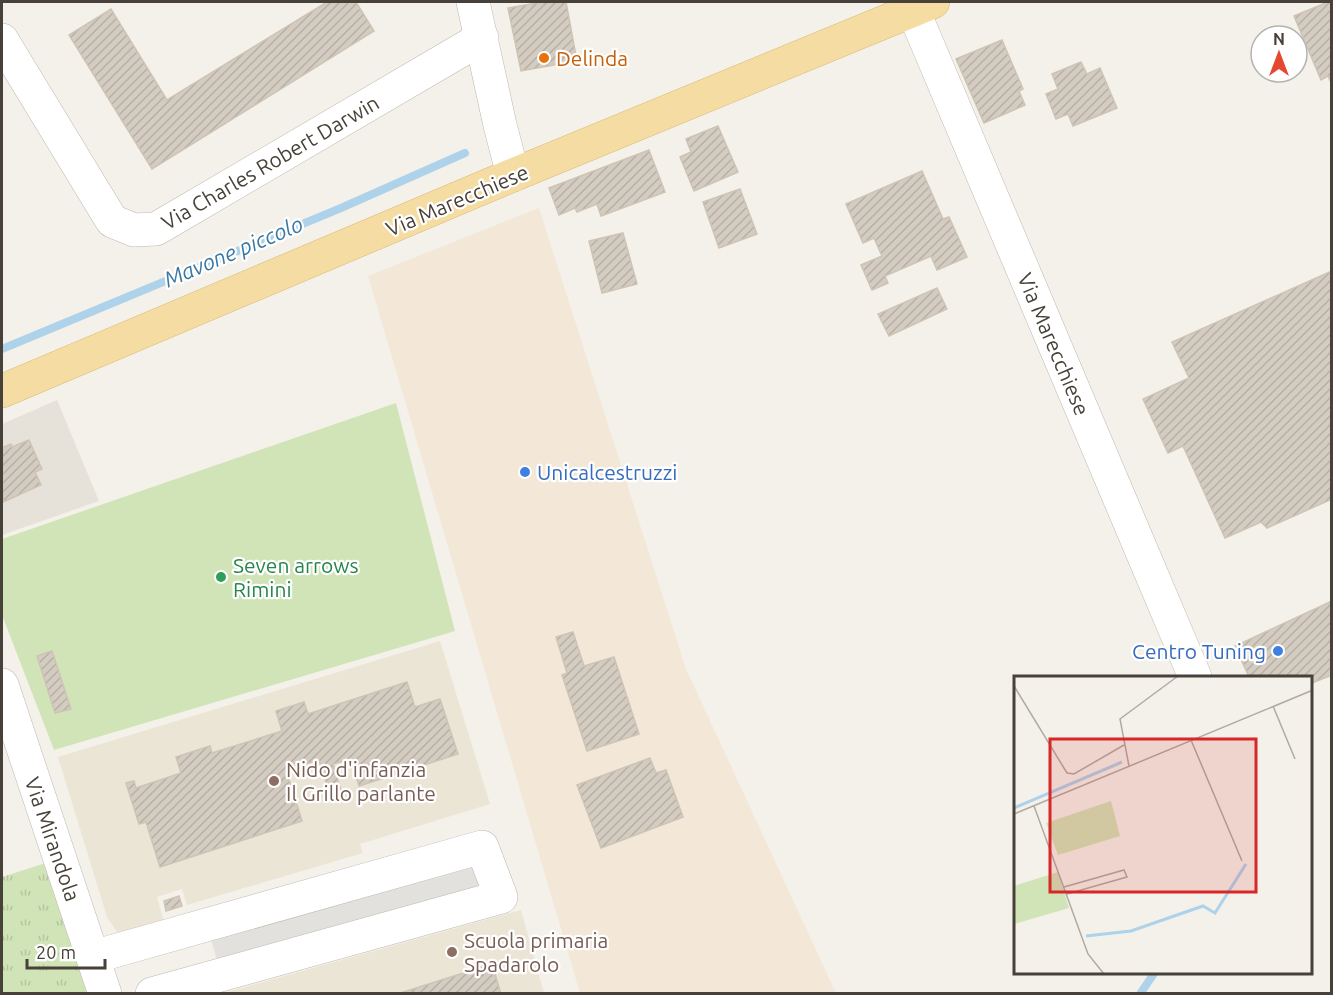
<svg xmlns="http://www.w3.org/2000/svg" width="1333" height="995" font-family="Ubuntu,sans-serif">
	<defs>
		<pattern id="grass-tufts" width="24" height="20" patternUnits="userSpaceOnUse" patternTransform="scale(1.5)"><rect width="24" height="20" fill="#d1e4b7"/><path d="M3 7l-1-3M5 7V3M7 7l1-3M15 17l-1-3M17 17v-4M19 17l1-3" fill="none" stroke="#b5c59e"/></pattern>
		<pattern id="building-hatch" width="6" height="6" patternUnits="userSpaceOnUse" patternTransform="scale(1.5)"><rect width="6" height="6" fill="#d4ccc1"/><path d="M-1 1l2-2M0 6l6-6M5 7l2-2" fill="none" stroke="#b7b0a7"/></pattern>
	</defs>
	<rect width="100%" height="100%" fill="#f4f1ea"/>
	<path fill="#e7e2d9" d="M57 400 99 501 2 535V424Z"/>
	<path fill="#f3e7d8" d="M539 208 686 669 836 993H580L368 276Z"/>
	<g fill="#ebe5d6">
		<path d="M440 641 490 804 360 844 363 853 187 905 182 889 157 897 165 926 131 936 117 932 107 917 58 757Z"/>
		<path d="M521 910 544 993 220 994Z"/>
	</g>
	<path fill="url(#grass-tufts)" d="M52 861 93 993H2V877Z"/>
	<path fill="#d1e4b7" d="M396 403 455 631 54 750 2 615V539Z"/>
	<path fill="#e3e1de" d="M476 856 488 888 218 963 208 930Z"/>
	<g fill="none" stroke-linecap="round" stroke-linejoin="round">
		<g stroke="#add2ea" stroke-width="8">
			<path d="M2 349 341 208 465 153"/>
			<path d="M1140 994 1155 972"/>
		</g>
	</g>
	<g fill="url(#building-hatch)" stroke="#cec4b5" stroke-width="1.5">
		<path d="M327 2H356L374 31 152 169 69 35 111 9 167 100Z"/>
		<path d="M542 2H566L577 61 521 71 508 8Z"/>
		<path d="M1328 2H1332V85L1328 76 1321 80 1294 16Z"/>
		<path d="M1002 40 1023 89 1019 91 1025 105 984 123 956 59Z"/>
		<path d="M1081 62 1087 74 1100 68 1117 108 1073 126 1068 114 1056 119 1046 94 1058 89 1052 74Z"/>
		<path d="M718 126 738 172 694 191 680 157 691 152 686 139Z"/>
		<path d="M649 150 665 192 601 216 597 204 577 212 575 208 559 215 549 188Z"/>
		<path d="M922 171 943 219 949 217 967 257 937 270 931 256 885 276 888 283 872 290 861 265 882 256 874 238 863 243 846 204Z"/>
		<path d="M740 189 757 234 719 248 703 202Z"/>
		<path d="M623 233 637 284 602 293 589 241Z"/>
		<path d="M1332 271V499L1267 528 1261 522 1225 538 1183 446 1168 453 1143 399 1189 378 1172 342Z"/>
		<path d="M937 288 947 309 889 336 878 314Z"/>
		<path d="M29 440 42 469 35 472 41 485 3 502 2 448 11 444 12 447Z"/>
		<path d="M1332 601V675L1310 684V677H1249L1235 646Z"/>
		<path d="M573 632 584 666 614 657 639 734 587 751 562 675 567 673 556 637Z"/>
		<path d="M52 651 71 709 55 713 37 656Z"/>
		<path d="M407 682 415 707 440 699 458 754 359 786 351 759 333 764 342 794 331 798 319 760 286 770 302 821 160 867 146 822 139 824 126 783 134 781 136 788 181 773 176 757 210 746 212 753 282 731 276 711 304 702 308 714Z"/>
		<path d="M650 758 656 773 666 770 683 817 601 848 577 785Z"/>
		<path d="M179 896 182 906 166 911 164 901Z"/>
		<path d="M492 964 501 994H400V993Z"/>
	</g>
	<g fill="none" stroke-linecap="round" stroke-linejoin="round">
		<g stroke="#beb8ae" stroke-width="34">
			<g id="minor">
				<path d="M473 2 500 125 513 175"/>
				<path d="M913 10 1195 677"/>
				<path d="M2 40 112 221 134 230 156 229 482 38"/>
				<path d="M2 685 105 994"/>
				<path d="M93 957 482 847 501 897 152 994"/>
			</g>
		</g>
		<g stroke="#d9b873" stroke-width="34">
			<path id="major" d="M2 391 513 175 933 2"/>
		</g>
		<use href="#minor" stroke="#fff" stroke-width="33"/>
		<use href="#major" stroke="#f5dca2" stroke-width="33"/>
	</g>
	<circle fill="#e8710a" stroke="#fff" stroke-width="2" cx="544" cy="58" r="6"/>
	<g fill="#3f7fe0" stroke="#fff" stroke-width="2">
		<circle cx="525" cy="472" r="6"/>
		<circle cx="1278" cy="651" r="6"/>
	</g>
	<circle fill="#2e9e5b" stroke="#fff" stroke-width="2" cx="221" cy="577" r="6"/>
	<g fill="#8d6e63" stroke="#fff" stroke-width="2">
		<circle cx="274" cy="781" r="6"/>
		<circle cx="452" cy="952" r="6"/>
	</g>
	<g text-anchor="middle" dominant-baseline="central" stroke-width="4.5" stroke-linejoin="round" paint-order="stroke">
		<g font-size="21" fill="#c56008" stroke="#fff" text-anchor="start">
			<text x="556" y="58">Delinda</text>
		</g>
		<g font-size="21" fill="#474139" stroke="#fff">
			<text transform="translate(270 162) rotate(-30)">Via Charles Robert Darwin</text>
			<text transform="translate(457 200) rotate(-23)">Via Marecchiese</text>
			<text transform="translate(1054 344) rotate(67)">Via Marecchiese</text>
			<text transform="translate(53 839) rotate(71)">Via Mirandola</text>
		</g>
		<g font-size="21" fill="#366cbe" stroke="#fff" text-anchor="start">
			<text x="537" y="472">Unicalcestruzzi</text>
			<text x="1266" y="651" text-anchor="end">Centro Tuning</text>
		</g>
		<g font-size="21" fill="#27864d" stroke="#fff" text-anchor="start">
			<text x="233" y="565">Seven arrows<tspan x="233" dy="24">Rimini</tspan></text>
		</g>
		<g font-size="21" fill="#785e54" stroke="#fff" text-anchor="start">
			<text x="286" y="769">Nido d'infanzia<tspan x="286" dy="24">Il Grillo parlante</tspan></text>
			<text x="464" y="940">Scuola primaria<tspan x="464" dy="24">Spadarolo</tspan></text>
		</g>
		<g font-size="22" font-style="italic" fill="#3a78a2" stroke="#fff">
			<text transform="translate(233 251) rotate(-23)">Mavone piccolo</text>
		</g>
	</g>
	<g transform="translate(1014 676)">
		<rect width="298" height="298" fill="#f4f1ea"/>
		<path d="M44 196 55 232 0 248V210Z" fill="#d1e4b7"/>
		<path d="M97 125 106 160 44 179 32 147Z" fill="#d1e4b7"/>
		<path fill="none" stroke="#add2ea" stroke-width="3" d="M0 132 108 86M72 260 117 255 189 230 201 237 232 188"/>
		<path fill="none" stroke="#afaba3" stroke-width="1.5" d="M0 10 53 97 60 98 110 69M259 30 281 83M177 64 228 185M115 90 106 43 164 0M20 130 74 278 90 298M0 138 299 14M50 211 110 194 113 201 53 218"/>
		<path fill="#d62828" fill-opacity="0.15" stroke="#d62828" stroke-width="3" d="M36 63H242V216H36Z"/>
		<rect width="298" height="298" fill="none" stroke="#474139" stroke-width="3"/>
	</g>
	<rect width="1333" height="995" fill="none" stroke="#474139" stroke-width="6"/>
	<g transform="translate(1279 54)"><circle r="28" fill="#ffffff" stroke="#b5b3b0" stroke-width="1.5"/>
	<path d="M0-4.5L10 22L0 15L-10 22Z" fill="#e6472f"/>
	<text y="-9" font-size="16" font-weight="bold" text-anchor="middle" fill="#474139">N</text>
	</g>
	<path d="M27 959v9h78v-9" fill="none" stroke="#474139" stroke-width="3"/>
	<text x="36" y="959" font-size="18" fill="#474139" stroke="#ffffff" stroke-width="4.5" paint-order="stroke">20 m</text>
</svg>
